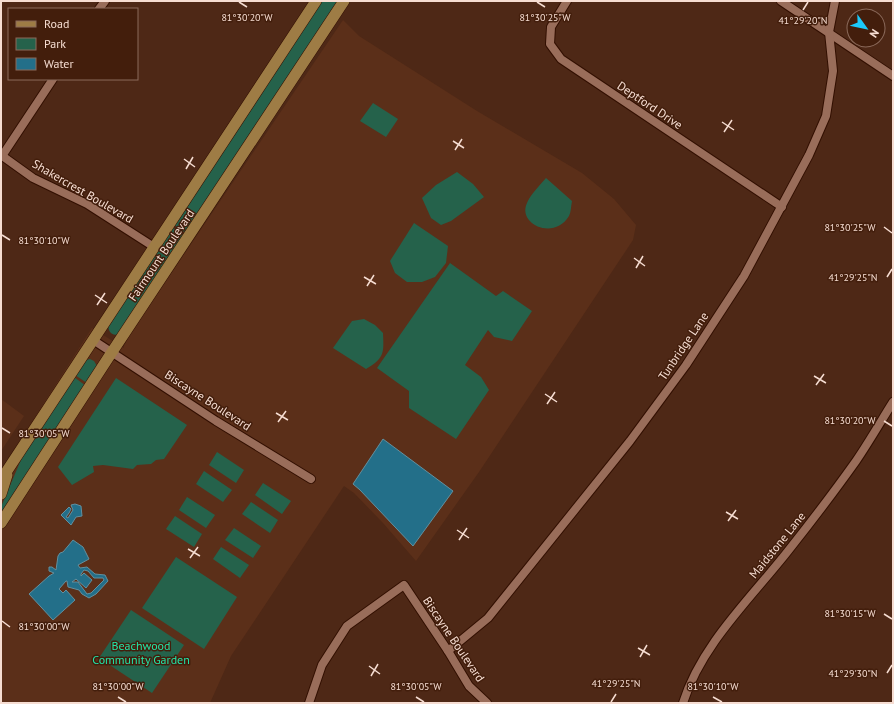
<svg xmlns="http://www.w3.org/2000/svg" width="894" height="704" font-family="'PT Sans',sans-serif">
	<rect width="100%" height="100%" fill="#4e2816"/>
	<g fill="#5b2f19">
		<path d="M343 20 359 36 477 111 582 173 614 199 636 225 633 240 479 472 416 561 383 523 354 493 344 486 231 656 210 703H1V470L92 328 124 348V346L130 334Z"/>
		<path d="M1 399 24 416 1 451Z"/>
	</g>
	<g fill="#25624b">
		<path d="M321 1H339L186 233 174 225Z"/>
		<path d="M373 103 398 119 386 137 360 121Z"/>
		<path d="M457 172 473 184 484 197 451 221 441 225 431 218 422 198 436 185Z"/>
		<path d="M546 178 572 201C571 206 571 212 569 216 554 241 517 224 527 203 530 195 540 185 546 178Z"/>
		<path d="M414 223 448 246 446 263 435 277 422 282H407L395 273 390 261Z"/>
		<path d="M172 227 185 236 118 335C111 335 109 332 108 326Z"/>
		<path d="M450 263 496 296 503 291 532 311 512 341 494 337 488 330 465 365 481 377 489 390 456 439 409 408V391L377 368Z"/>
		<path d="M364 319 375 325 383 333C384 354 384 358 366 369L333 348 352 321Z"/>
		<path d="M90 359 94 361 97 366 87 383 75 375 86 360Z"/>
		<path d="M74 377 86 386 1 514V507L23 455Z"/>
		<path d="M116 378 187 425 164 459 156 460 151 464 137 465 133 469 103 465 93 466 94 472 72 485 58 467Z"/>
		<path d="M217 452 244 470 236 483 209 465Z"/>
		<path d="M204 471 232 490 223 502 196 484Z"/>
		<path d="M263 483 291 501 282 514 255 495Z"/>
		<path d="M187 497 215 515 206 528 179 510Z"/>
		<path d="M251 502 278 520 270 533 242 514Z"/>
		<path d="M175 516 202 534 194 547 166 529Z"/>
		<path d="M234 528 261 546 253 558 225 540Z"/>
		<path d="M221 547 249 565 240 578 213 559Z"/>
		<path d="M176 557 237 597 204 649 142 608Z"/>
		<path d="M131 610 184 645 152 693 99 658Z"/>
	</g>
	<g fill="#236f89" stroke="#62909f" fill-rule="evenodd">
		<path d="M383 439 453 491 413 546 360 490 353 484Z"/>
		<path d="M75 504 81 506 82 516 76 517 71 525 61 515 69 507 71 509 69 513 66 517 68 518 73 510 71 505Z"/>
		<path d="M73 540 83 547 89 559 78 565 80 568 87 567 95 574 105 575 108 581 96 594 89 598 82 594 79 590 68 587 67 581H66L59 589 63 593 66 590 75 600 53 620 29 594 49 576 54 573 49 571V567H52L56 570 58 556 60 553 63 552ZM84 570 88 571 94 578H103L104 580 91 593 87 594 78 582H72L76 579 86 588 92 580 84 573 81 576V574Z"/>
	</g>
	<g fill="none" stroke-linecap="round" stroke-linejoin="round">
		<g stroke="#320f00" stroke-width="10">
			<g id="minor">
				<path d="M567 1 551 27 550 44 561 59 782 207"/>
				<path d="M781 1 893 76"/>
				<path d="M99 9 105 1"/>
				<path d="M1 155 33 178 87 204 154 247"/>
				<path d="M2 156 53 79"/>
				<path d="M93 340 216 421 311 479"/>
				<path d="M448 651 488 618 630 441 686 365 744 276 809 155 826 116 833 71 829 32 835 1"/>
				<path d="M309 703 322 665 347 626 404 585 448 651 469 686 487 703"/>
				<path d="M683 703C701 645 751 598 788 551 811 522 834 492 856 461 869 442 881 421 893 402"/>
			</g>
		</g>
		<g stroke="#320f00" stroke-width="12">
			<g id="secondary">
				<path d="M1 480 316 1"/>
				<path d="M1 494 7 475"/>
				<path d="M1 523 112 352 344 1"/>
			</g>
		</g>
		<use href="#minor" stroke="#996d5a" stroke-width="8"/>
		<use href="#secondary" stroke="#9e7c45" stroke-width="11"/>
	</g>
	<path fill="none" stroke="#f6ddd2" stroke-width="1.5" d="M239 2 247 7M537 2 545 7M803 10 808 2M722 122 734 130M724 132 732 120M453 141 464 148M455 150 462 139M184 159 195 167M186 169 193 157M884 227 892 233M2 235 10 240M634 258 645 266M636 268 643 256M364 277 376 284M887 277 892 269M367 286 374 275M95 295 107 303M97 305 105 293M814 376 826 383M816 385 824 374M545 394 557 402M547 404 555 392M276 413 288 420M884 421 892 426M278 422 286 411M2 428 10 433M726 512 738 519M728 521 736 510M457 530 469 538M459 540 467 528M188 549 200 556M190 558 198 547M884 614 892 619M2 621 10 627M638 648 650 655M640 657 647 645M369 666 380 674M887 673 892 665M371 676 378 664M118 697 126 702M416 697 424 702M713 697 722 702M611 702 616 694"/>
	<g text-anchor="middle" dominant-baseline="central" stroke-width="3" stroke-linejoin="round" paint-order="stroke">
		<g font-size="12" fill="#f6ddd2" stroke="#431e0c">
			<text transform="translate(650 105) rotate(34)">Deptford Drive</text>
			<text transform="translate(83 191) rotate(30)">Shakercrest Boulevard</text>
			<text transform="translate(161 255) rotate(-56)">Fairmount Boulevard</text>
			<text transform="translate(683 346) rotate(-56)">Tunbridge Lane</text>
			<text transform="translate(208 400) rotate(33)">Biscayne Boulevard</text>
			<text transform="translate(777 545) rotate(-51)">Maidstone Lane</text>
			<text transform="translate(454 639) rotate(56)">Biscayne Boulevard</text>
		</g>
		<g font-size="12" fill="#22e6a9" stroke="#431e0c">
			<text x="141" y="645">Beachwood<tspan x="141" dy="14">Community Garden</tspan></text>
		</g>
	</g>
	<g font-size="10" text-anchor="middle" fill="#f6ddd2" stroke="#431e0c" stroke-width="3" stroke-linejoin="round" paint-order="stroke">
		<text x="247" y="21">81°30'20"W</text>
		<text x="545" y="21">81°30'25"W</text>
		<text x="803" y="24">41°29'20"N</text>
		<text x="850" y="231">81°30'25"W</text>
		<text x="44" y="244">81°30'10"W</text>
		<text x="853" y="281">41°29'25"N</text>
		<text x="850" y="424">81°30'20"W</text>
		<text x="44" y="437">81°30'05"W</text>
		<text x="850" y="617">81°30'15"W</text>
		<text x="44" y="630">81°30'00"W</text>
		<text x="853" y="677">41°29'30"N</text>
		<text x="616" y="687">41°29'25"N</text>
		<text x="118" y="690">81°30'00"W</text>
		<text x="416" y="690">81°30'05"W</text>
		<text x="713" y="690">81°30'10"W</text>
	</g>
	<rect width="894" height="704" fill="none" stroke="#f6ddd2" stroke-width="4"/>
	<rect x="8" y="8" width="130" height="72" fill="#431e0c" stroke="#8b6a5b"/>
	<rect x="16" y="21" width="20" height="6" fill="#9e7c45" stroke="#8b6a5b"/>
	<text x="44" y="28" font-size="12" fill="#f6ddd2">Road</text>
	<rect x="16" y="38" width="20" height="12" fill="#25624b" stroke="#8b6a5b"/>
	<text x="44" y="48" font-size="12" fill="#f6ddd2">Park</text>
	<rect x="16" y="58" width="20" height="12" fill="#236f89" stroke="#8b6a5b"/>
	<text x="44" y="68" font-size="12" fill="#f6ddd2">Water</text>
	<g transform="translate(866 28) rotate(123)"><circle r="19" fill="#431e0c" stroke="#8b6a5b"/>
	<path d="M0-3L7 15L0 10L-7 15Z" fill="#1bcafc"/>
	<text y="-6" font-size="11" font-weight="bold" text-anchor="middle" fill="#f6ddd2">N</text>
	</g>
</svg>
